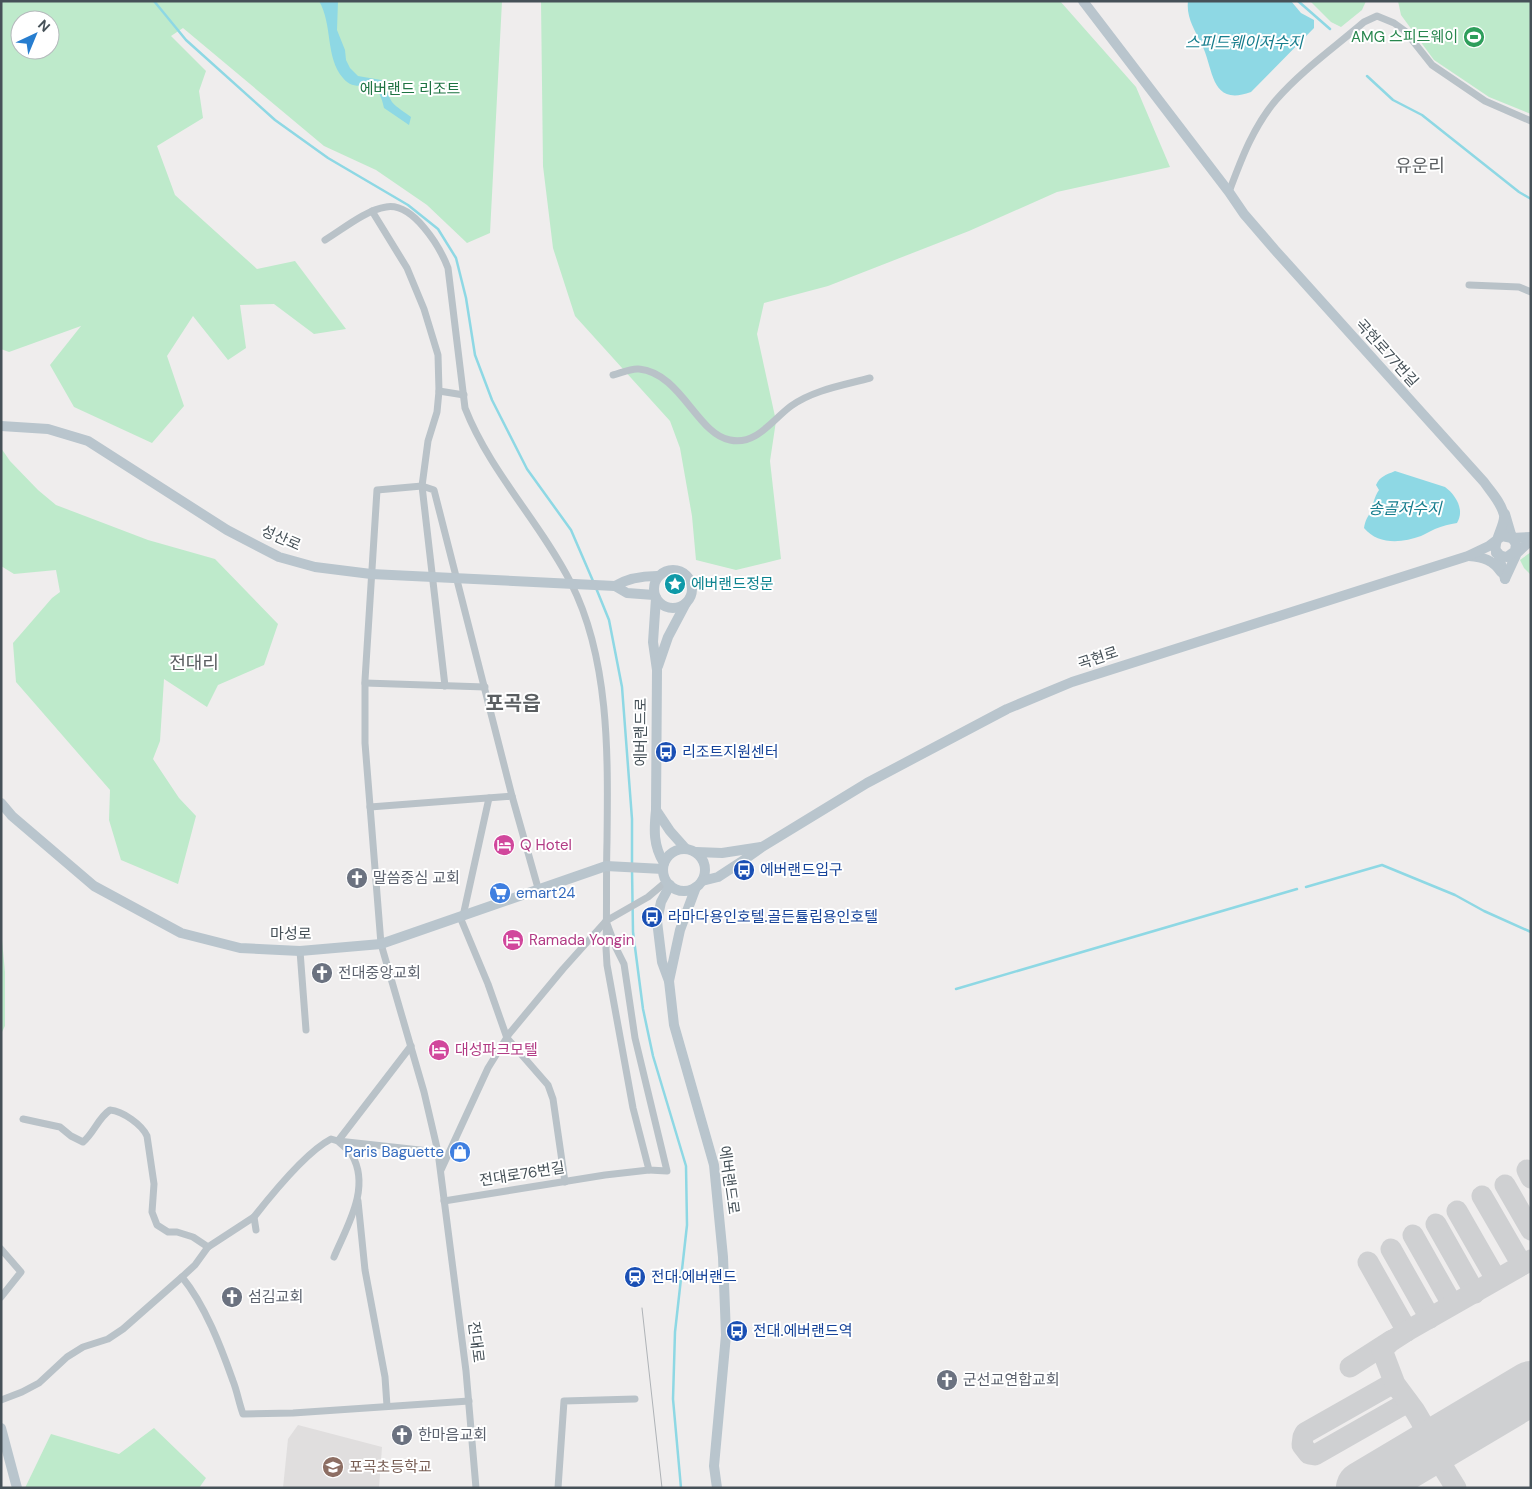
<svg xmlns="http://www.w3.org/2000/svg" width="1532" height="1489" font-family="'DM Sans','Noto Sans KR',sans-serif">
	<rect width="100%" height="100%" fill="#efeded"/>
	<polygon fill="#e0dede" points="298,1425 382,1447 379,1488 283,1488 288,1439"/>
	<g fill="#beeacb" fill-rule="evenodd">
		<path d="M1,1H502L490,233L467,243L427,205L376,170L324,146L183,28L171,36L206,71L199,91L203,118L157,146L175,195L257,269L295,261L346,329L314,334L274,304L240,305L246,348L228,360L193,316L167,356L184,406L152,443L74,407L50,365L81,326L9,352L1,349ZM20,20H50V50H20Z"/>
		<polygon points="541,1 1060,1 1136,87 1170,167 1057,192 969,231 828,286 764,303 757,334 776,421 770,461 781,559 736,570 696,560 692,516 680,448 670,421 575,316 553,248 543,166"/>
		<polygon points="1310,1 1366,1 1362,10 1341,27 1331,22"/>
		<polygon points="1398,1 1531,1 1531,114 1489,97 1434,60 1401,15"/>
		<polygon points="1,448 10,461 38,490 56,505 148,540 215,559 278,624 264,665 218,685 207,707 164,679 160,741 153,759 179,798 196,816 178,884 121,860 109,820 110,790 16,682 13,643 52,598 60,592 56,570 14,574 1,566"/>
		<polygon points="1531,552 1531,575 1524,568 1520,560"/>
		<polygon points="1,930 5,972 5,1026 1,1034"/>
		<polygon points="154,1428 206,1478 199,1488 25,1488 51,1434 119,1454"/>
	</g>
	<g fill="#8ed8e4">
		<path d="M319,1H338L337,30L345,50L346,60L350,68L358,76L381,80C386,87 388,96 392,102C397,108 405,112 411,117L409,125L384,108C376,70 358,97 343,78C325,57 333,25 319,1Z"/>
		<path d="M1188,1H1291L1301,13L1314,20V28L1251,92C1210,107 1214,69 1202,45C1195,30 1186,18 1188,1Z"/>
		<path d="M1395,471L1445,487C1456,495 1465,510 1457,523C1450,524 1442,526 1435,529C1430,531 1426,534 1421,536C1402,543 1378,545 1364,528C1365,521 1367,518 1370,513C1374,504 1373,499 1379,490L1376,485C1380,476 1386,475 1395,471Z"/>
	</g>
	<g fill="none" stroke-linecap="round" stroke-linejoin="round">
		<g stroke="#8ed8e4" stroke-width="2.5">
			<polyline points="154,1 186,40 275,120 328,158 408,205 438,229 456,258 466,298 475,355 492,400 527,469 571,530 593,581"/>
			<polyline points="1298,1 1330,29"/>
			<polyline points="1367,76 1393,100 1422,115 1519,192 1531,199"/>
			<polyline points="596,588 609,620 622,687 632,819 632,864"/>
			<polyline points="632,869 633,932 643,1009 653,1056 686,1166 687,1225 675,1332 673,1399 681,1488"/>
			<polyline points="1306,887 1382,865 1455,895 1484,911 1531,932"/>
			<polyline points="956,989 1297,889"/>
		</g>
		<g stroke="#cfd0d2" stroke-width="21">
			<polyline points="1527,1170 1531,1178"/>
			<polyline points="1505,1185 1531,1230"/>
			<polyline points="1482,1196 1522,1265"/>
			<polyline points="1457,1211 1496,1279"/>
			<polyline points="1436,1224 1475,1293"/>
			<polyline points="1413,1235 1452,1304"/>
			<polyline points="1391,1249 1430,1318"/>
			<polyline points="1368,1262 1407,1331"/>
			<polyline points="1350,1367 1392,1340"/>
			<polyline points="1395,1386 1388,1386 1305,1433 1303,1437 1302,1445 1309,1454 1315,1455 1408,1402"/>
			<polyline points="1435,1445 1415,1411 1395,1384 1382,1350 1390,1342 1407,1331 1531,1260"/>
			<polyline points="1438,1459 1456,1488"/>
		</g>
		<polyline stroke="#cfd0d2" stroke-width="54" points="1363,1488 1531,1388"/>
		<g stroke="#b9c2c8" stroke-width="7">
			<path d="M1229,192C1241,160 1253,127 1276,100C1301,71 1335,47 1364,22L1377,16L1394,23L1405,31L1432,65L1485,101L1531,121"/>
			<polyline points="372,211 407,268 424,309 438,355 439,391 437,412 428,441 422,486 445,686"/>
			<path d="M325,240C343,229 366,210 386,207C413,202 440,247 448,268L465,408C490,472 540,522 571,583C610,660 608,757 607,842C606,877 607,913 606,948L607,965L633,1108L649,1170L667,1171L635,1038L624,964L616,948L606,921"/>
			<polyline points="1469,285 1519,287 1531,292"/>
			<path d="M613,375C621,373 631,368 639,369C681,373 697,434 730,440C756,446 772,420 791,406C813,390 844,385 870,378"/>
			<polyline points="439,391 464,395"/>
			<polyline points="365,683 485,687"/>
			<polyline points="370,807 512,796 538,888"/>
			<polyline points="463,916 489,798"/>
			<polyline points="460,917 488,984 507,1038 548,1085 553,1099 565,1182"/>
			<polyline points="300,951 306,1030"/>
			<path d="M23,1119L60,1127L71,1136L83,1142C94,1133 98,1118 110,1110C123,1111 142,1125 147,1136L154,1184L152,1212L157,1225L168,1232H177L193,1237L208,1247L254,1217"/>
			<polyline points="441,1170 488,1068 509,1034 563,969 606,921 648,897 667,881"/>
			<polyline points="358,1201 365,1270 385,1377 387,1406"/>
			<polyline points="444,1201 605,1175 649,1170"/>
			<path d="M256,1230L254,1217C272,1194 306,1152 331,1139L338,1141L438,1152"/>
			<path d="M208,1247L195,1265L182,1277C205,1305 221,1347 233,1381C237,1391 239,1403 243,1414L293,1413L469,1401"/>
			<polyline points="1,1249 21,1272 1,1297"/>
			<path d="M334,1257C347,1226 371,1188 352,1155C349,1150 342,1145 338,1141L411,1046"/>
			<polyline points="1,1400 22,1392 39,1383 67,1357 83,1347 108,1339 123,1329 182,1277"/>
			<polyline points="476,1488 466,1371 438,1152 424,1092 381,944 365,743 365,680 377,490 422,486 434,490 512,796"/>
			<polyline points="558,1488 564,1401 635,1399"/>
		</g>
		<g stroke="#b9c5cd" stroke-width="10">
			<polyline points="1,426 48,429 88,441 227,530 279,557 315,567 371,574 615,586 627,593 654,595"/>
			<polyline points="1505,514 1512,538 1531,537"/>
			<polyline points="1496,553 1498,553 1505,579"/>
			<path d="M1469,556C1483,557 1493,560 1501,572"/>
			<circle cx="673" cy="589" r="19"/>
			<polyline points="1505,579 1517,553 1531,540"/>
			<path d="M615,586C628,578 642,576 657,576"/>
			<path d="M656,598L653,642L657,670L656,810C654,829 653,846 664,863"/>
			<polyline points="658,666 668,637 686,603"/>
			<polyline points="1,803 12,816 94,886 181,933 240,948 300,951 381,944 606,866 663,869"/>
			<polyline points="656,810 670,831 686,849"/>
			<circle cx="684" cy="870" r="21"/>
			<polyline points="696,852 722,853 761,847"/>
			<path d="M702,881L718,877L741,862L762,847L867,783L1007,709L1072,682L1468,556L1489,546L1502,536L1512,538L1516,544L1515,551L1507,557C1482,555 1506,528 1504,515C1501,502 1491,492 1484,482L1275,250L1244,214L1229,192L1083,1"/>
			<polyline points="670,885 661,902 657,921 662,962 669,981 674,1025 714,1165 723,1257 726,1335 714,1466 717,1488"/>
			<polyline points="669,981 680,930 696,887"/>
			<polyline points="1,1428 17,1488"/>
		</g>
		<polyline stroke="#afb3b7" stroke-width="1" points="642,1308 662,1488"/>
	</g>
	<defs>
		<g id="stadium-disc" transform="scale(1.125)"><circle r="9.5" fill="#2e9e5b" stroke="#fff"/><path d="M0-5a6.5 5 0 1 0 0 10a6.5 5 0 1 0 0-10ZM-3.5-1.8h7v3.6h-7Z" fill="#fff"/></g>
		<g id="sight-disc" transform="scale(1.125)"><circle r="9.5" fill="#0f9aa8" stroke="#fff"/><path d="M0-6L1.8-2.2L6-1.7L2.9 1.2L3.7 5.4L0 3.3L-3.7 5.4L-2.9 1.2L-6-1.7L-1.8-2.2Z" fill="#fff"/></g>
		<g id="bus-disc" transform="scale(1.125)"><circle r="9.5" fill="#1a4fb4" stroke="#fff"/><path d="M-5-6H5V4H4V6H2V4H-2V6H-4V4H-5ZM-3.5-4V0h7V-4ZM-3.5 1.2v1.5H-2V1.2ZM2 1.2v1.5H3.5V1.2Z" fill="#fff"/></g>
		<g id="hotel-disc" transform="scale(1.125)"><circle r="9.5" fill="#d1479c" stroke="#fff"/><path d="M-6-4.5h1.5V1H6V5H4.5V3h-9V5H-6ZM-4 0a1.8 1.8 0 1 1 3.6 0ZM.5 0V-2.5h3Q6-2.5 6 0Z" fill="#fff"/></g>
		<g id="church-disc" transform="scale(1.125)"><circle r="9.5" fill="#6b7280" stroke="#fff"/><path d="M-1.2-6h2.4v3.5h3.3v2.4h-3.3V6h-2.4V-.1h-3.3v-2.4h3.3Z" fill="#fff"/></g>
		<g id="supermarket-disc" transform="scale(1.125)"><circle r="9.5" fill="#3f7fe0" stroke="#fff"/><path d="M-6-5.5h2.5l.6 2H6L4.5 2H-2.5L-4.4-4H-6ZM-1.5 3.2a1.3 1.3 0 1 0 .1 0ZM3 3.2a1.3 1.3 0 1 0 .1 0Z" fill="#fff"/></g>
		<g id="shop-disc" transform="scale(1.125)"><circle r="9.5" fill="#3f7fe0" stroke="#fff"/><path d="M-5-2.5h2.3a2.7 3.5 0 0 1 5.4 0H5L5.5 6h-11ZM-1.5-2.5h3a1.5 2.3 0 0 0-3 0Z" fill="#fff"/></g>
		<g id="station-disc" transform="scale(1.125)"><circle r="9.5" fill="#1a4fb4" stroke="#fff"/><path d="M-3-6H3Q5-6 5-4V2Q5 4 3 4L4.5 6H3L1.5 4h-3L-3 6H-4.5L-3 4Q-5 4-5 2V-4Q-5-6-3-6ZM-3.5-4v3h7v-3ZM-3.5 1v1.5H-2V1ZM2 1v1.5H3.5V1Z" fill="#fff"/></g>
		<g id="school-disc" transform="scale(1.125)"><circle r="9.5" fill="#8d6e63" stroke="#fff"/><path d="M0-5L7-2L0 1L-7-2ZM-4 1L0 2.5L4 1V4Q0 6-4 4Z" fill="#fff"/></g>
	</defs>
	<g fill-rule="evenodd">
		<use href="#stadium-disc" x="1474" y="37"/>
		<use href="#sight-disc" x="675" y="584"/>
		<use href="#bus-disc" x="666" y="752"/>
		<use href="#hotel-disc" x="504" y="845"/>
		<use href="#bus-disc" x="744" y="870"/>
		<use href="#church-disc" x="357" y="878"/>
		<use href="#supermarket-disc" x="500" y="893"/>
		<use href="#bus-disc" x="652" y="917"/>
		<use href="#hotel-disc" x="513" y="940"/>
		<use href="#church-disc" x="322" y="973"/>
		<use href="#hotel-disc" x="439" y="1050"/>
		<use href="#shop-disc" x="460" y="1152"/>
		<use href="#station-disc" x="635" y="1277"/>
		<use href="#church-disc" x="232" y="1297"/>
		<use href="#bus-disc" x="737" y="1331"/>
		<use href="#church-disc" x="947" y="1380"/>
		<use href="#church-disc" x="402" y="1435"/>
		<use href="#school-disc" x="333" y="1467"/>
	</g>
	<g text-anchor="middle" stroke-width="4" stroke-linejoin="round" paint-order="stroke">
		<g font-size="15" fill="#27864d" stroke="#fff" text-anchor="end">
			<text x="1458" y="42">AMG 스피드웨이</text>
		</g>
		<g font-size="15" fill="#1e7342" stroke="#fff">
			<text x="410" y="94">에버랜드 리조트</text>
		</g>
		<g font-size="15" fill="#465158" stroke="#fff">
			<text transform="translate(1387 353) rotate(48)" y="5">곡현로77번길</text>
			<text transform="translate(281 538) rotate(23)" y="5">성산로</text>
			<text transform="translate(1098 658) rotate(-18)" y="5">곡현로</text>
			<text transform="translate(641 732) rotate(-90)" y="5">에버랜드로</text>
			<text x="291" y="939">마성로</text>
			<text transform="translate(522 1174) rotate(-9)" y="5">전대로76번길</text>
			<text transform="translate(729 1180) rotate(82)" y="5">에버랜드로</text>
			<text transform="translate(476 1342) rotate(83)" y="5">전대로</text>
		</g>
		<g font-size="15" fill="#0d838f" stroke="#fff" text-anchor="start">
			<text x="691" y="589">에버랜드정문</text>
		</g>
		<g font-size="15" fill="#164399" stroke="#fff" text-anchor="start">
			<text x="682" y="757">리조트지원센터</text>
			<text x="760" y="875">에버랜드입구</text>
			<text x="668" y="922">라마다용인호텔.골든튤립용인호텔</text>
			<text x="651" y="1282">전대·에버랜드</text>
			<text x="753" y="1336">전대.에버랜드역</text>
		</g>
		<g font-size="15" fill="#b23c85" stroke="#fff" text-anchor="start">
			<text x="520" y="850">Q Hotel</text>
			<text x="529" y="945">Ramada Yongin</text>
			<text x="455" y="1055">대성파크모텔</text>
		</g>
		<g font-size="15" fill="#5b616d" stroke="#fff" text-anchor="start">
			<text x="373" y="883">말씀중심 교회</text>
			<text x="338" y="978">전대중앙교회</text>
			<text x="248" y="1302">섬김교회</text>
			<text x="963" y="1385">군선교연합교회</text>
			<text x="418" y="1440">한마음교회</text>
		</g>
		<g font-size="15" fill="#366cbe" stroke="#fff" text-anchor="start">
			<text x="516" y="898">emart24</text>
			<text x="444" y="1157" text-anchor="end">Paris Baguette</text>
		</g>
		<g font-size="15" fill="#785e54" stroke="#fff" text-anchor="start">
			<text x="349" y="1472">포곡초등학교</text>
		</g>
		<g font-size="16" font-style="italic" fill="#167d8d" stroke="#fff">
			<text x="1244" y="48">스피드웨이저수지</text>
			<text x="1405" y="514">송골저수지</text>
		</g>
		<g font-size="18" fill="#5a5e61" stroke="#fff">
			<text x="1420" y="172">유운리</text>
			<text x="194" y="669">전대리</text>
		</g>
		<g font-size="20" font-weight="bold" fill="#5a5e61" stroke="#fff">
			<text x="513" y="710">포곡읍</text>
		</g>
	</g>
	<rect width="1532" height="1489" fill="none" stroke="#465158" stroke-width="5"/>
	<g transform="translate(35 35) rotate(44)"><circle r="24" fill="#ffffff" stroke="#b5b9bc"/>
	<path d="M0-4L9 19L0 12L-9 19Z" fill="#277dcf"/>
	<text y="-8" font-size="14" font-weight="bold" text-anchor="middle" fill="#465158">N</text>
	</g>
</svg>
